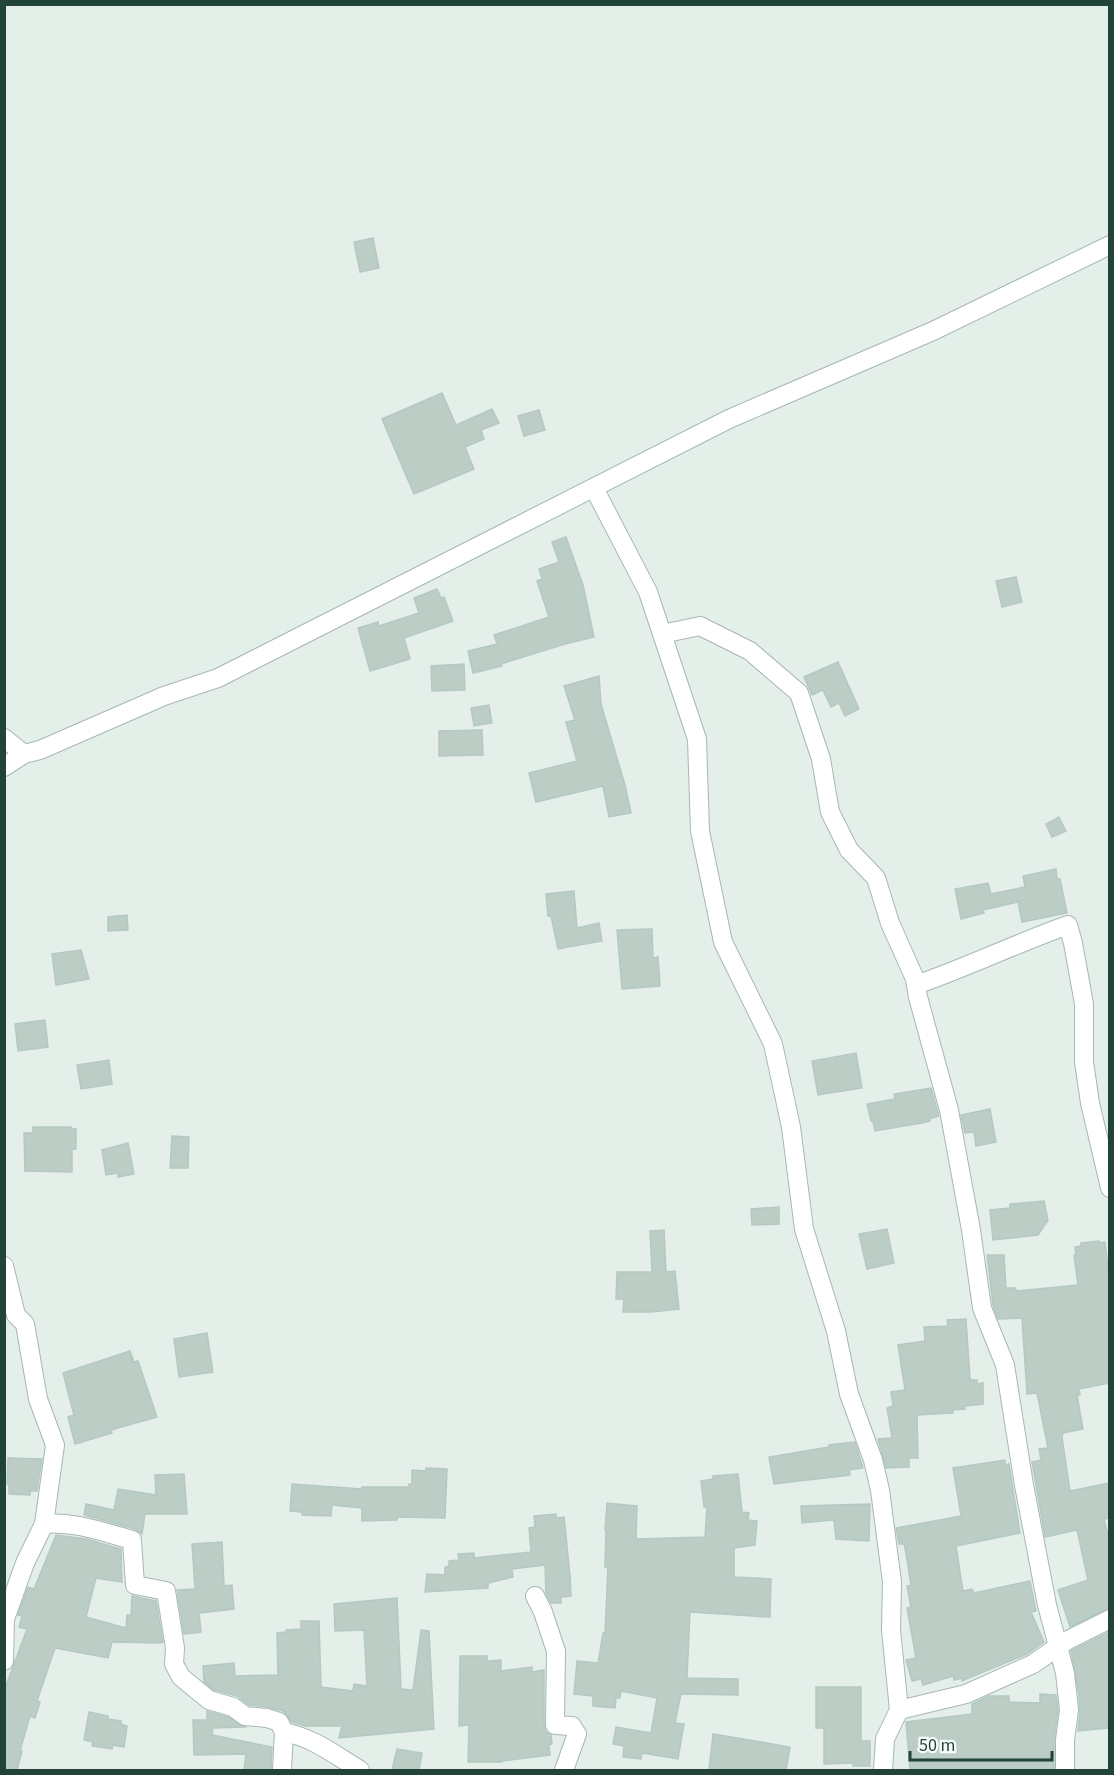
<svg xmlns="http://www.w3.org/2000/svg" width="1114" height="1775" font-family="'Source Sans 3',sans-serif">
	<rect width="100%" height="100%" fill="#e4efea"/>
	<g fill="#bbcdc5" stroke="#b5c9c1" stroke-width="1.5">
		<polygon points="373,238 379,268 360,272 354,242"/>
		<polygon points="442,393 456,425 492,409 499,423 481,430 484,439 465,447 474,469 414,494 382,419"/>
		<polygon points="539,410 545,430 524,436 518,416"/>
		<polygon points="566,537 583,585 594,637 565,644 501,664 502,666 473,673 468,651 497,644 494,635 549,617 537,581 542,579 539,569 559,562 552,542"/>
		<polygon points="1016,577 1022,602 1002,607 996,581"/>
		<polygon points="437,589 441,598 444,597 453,621 404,638 410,659 370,671 358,628 378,622 379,626 419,613 414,598"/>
		<polygon points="838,662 859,709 845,716 839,703 831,707 823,690 812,695 804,677"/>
		<polygon points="464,664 465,690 432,691 431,666"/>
		<polygon points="599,676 601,704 625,785 631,813 609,817 603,786 536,802 529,773 577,761 566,722 575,720 564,686"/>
		<polygon points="489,705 492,723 474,726 471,708"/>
		<polygon points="482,730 483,755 439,756 439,731"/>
		<polygon points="1059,817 1066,831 1052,837 1046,824"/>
		<polygon points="1056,869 1057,879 1060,879 1067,913 1022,922 1018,902 983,910 984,913 961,919 955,889 988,883 991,894 1025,887 1023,876"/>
		<polygon points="574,891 577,928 599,923 602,941 558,949 551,916 548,916 546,894"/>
		<polygon points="127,915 128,930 108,931 108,917"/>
		<polygon points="652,929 653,958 658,957 660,986 622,989 617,930"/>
		<polygon points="81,950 89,979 56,985 52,954"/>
		<polygon points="45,1020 48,1047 18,1051 15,1024"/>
		<polygon points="856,1053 862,1088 818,1095 812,1061"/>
		<polygon points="109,1060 112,1084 81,1089 77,1065"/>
		<polygon points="931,1088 939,1116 929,1119 930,1121 922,1123 875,1131 873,1121 871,1121 867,1104 895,1099 894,1094"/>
		<polygon points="990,1109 996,1142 976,1146 974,1132 965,1133 961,1115"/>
		<polygon points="33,1127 71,1127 71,1129 76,1129 76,1149 72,1149 72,1172 25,1171 24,1133 33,1133"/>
		<polygon points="172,1136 189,1137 188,1168 170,1168"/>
		<polygon points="128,1143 134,1174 118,1177 118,1173 106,1175 102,1150"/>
		<polygon points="1044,1201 1048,1220 1038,1235 993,1240 990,1210 1010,1208 1010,1204"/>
		<polygon points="779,1207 779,1224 752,1225 751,1209"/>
		<polygon points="887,1229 894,1263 867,1269 859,1234"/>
		<polygon points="664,1230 666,1272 675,1271 679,1309 651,1312 623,1312 624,1299 616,1299 617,1272 652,1272 650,1231"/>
		<polygon points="1099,1241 1099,1243 1105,1242 1110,1285 1110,1383 1079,1389 1080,1395 1077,1395 1083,1429 1063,1433 1062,1437 1070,1491 1110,1483 1110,1518 1104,1519 1110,1543 1110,1608 1070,1627 1058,1590 1088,1580 1077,1530 1045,1537 1032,1462 1041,1460 1039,1449 1048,1448 1037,1393 1027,1394 1022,1318 998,1319 993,1305 987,1255 1004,1255 1006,1288 1015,1288 1017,1291 1078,1285 1074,1255 1076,1255 1075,1247 1081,1246 1081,1243"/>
		<polygon points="966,1319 970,1380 977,1380 977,1384 983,1383 983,1404 965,1406 965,1409 953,1410 953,1413 917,1415 918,1458 909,1458 909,1467 886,1468 878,1439 892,1438 887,1408 893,1406 891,1392 905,1390 898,1345 925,1341 924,1327 948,1326 947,1320"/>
		<polygon points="207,1333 213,1372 179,1377 174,1339"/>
		<polygon points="130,1351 134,1362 138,1361 157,1417 111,1430 112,1433 75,1444 68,1417 74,1415 63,1373"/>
		<polygon points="855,1442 863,1468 849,1470 850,1475 774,1484 769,1457 829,1447 829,1445"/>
		<polygon points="8,1458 42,1459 37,1491 30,1491 30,1495 9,1494 9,1484 7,1484"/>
		<polygon points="1005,1460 1005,1465 1009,1464 1020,1533 956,1546 963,1591 972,1589 974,1593 1030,1581 1036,1611 1031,1612 1044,1642 1027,1654 962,1681 962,1678 954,1680 953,1676 923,1685 921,1679 912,1681 906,1660 916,1658 907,1608 911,1607 907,1586 911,1585 906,1553 904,1544 899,1544 896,1528 961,1516 953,1468"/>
		<polygon points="426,1468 447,1469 445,1518 397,1517 397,1520 362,1521 362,1508 332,1505 331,1516 302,1515 302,1512 290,1511 292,1484 362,1489 362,1487 409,1487 409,1484 412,1484 412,1470 426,1471"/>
		<polygon points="184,1474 187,1514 145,1514 142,1534 135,1529 84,1515 86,1504 114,1510 118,1489 156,1495 155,1475"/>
		<polygon points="738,1474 742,1512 749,1513 748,1520 757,1521 755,1545 734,1548 734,1577 771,1579 770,1617 690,1612 687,1678 738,1679 738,1695 681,1694 675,1723 684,1724 678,1759 642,1753 641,1759 623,1757 624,1746 613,1744 616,1727 651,1733 657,1698 621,1691 620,1698 616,1698 615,1708 593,1706 593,1696 574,1694 577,1661 598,1663 603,1633 605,1633 608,1567 605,1567 606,1531 605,1530 607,1503 637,1506 636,1539 705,1537 707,1507 704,1507 701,1481 713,1479 713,1476"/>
		<polygon points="870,1504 869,1541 836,1539 834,1520 802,1523 801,1506"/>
		<polygon points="556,1514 556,1518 564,1517 570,1575 571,1596 561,1597 561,1603 551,1603 546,1593 545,1565 512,1569 513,1577 488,1583 488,1588 425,1592 427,1574 445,1575 445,1567 449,1566 449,1561 459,1560 458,1554 474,1553 474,1558 531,1552 529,1528 535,1527 534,1516"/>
		<polygon points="56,1535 86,1539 121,1549 122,1582 96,1578 86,1617 126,1628 127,1615 131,1615 132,1596 156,1601 163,1642 160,1643 112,1642 108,1658 55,1648 37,1701 40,1702 35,1718 30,1716 20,1751 22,1751 17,1770 4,1770 4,1691 27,1629 19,1627 22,1616 18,1615 28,1587 34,1589"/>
		<polygon points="222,1542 224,1586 232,1585 234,1609 199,1613 201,1632 184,1634 177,1590 195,1589 192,1544"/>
		<polygon points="397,1598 401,1689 413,1690 421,1630 429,1631 434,1729 339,1738 342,1726 305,1726 292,1722 283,1711 268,1707 249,1705 237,1696 214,1690 204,1682 203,1666 234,1663 235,1676 278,1675 277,1633 286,1632 286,1630 301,1629 301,1621 319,1621 321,1687 353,1691 354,1684 367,1686 364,1630 335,1631 334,1604"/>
		<polygon points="1107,1633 1110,1646 1108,1728 1078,1731 1080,1711 1079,1695 1071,1651"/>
		<polygon points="460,1656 487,1656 487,1661 501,1660 501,1671 532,1667 532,1672 544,1670 544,1725 545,1731 551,1735 552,1744 549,1745 550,1755 502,1761 502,1762 468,1762 469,1725 459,1726"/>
		<polygon points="816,1687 861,1687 861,1741 870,1741 870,1766 853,1766 853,1763 824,1764 824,1728 816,1728"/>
		<polygon points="1040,1694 1056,1695 1058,1710 1054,1740 1054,1770 910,1770 906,1722 972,1714 972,1704 989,1696 1009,1696 1009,1702 1040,1703"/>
		<polygon points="207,1711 228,1717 245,1727 213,1728 212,1735 272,1747 271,1770 244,1770 246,1754 194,1755 193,1720 207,1720"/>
		<polygon points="89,1712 108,1716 108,1719 121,1721 121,1724 127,1726 124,1747 113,1745 112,1749 92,1746 93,1742 84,1740"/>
		<polygon points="713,1734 790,1747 786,1770 709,1770"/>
		<polygon points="397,1749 422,1753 419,1770 392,1770"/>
	</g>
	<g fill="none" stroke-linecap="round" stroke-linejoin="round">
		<g stroke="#a6b8b1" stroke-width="20">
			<g id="minor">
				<polyline points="594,488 648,592 697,739 700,831 723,942 773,1044 791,1127 804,1229 836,1331 849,1394 873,1460 880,1490 892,1582 891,1630 899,1710 885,1739 883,1770"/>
				<polyline points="662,634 700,626 750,651 799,693 821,759 830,812 849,850 876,878 890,923 915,979 918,997 949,1110 971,1230 982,1308 1005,1365 1024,1485 1047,1605 1065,1673 1069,1710 1065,1740 1065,1770"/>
				<polyline points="4,738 24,754"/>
				<polyline points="4,767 24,754 40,750 164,696 218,678 729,419 933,331 1110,245"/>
				<path d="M916,985C968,967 1017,943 1068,925L1073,943L1084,1004V1062L1090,1103L1110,1188"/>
				<polyline points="4,1266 16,1315 25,1324 38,1399 55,1445 44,1524 25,1563 5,1619 4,1661"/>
				<path d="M44,1524C74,1521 103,1532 132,1540L135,1585L166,1591L175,1648L174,1664L181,1677L209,1700L233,1707L245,1716L267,1718L279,1722L284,1732C314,1738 335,1755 360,1770"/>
				<polyline points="535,1596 543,1612 556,1651 555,1725 572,1726 577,1734 564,1770"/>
				<polyline points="899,1710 966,1694 1033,1664 1066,1641 1110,1619"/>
				<polyline points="282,1770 284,1732"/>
			</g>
		</g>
		<use href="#minor" stroke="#fff" stroke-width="18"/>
	</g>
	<rect width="1114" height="1775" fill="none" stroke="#214339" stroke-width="12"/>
	<path d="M910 1751v9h142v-9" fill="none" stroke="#214339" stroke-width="3"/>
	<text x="919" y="1751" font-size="18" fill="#214339" stroke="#f5fbf8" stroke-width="4.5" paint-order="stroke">50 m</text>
</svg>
